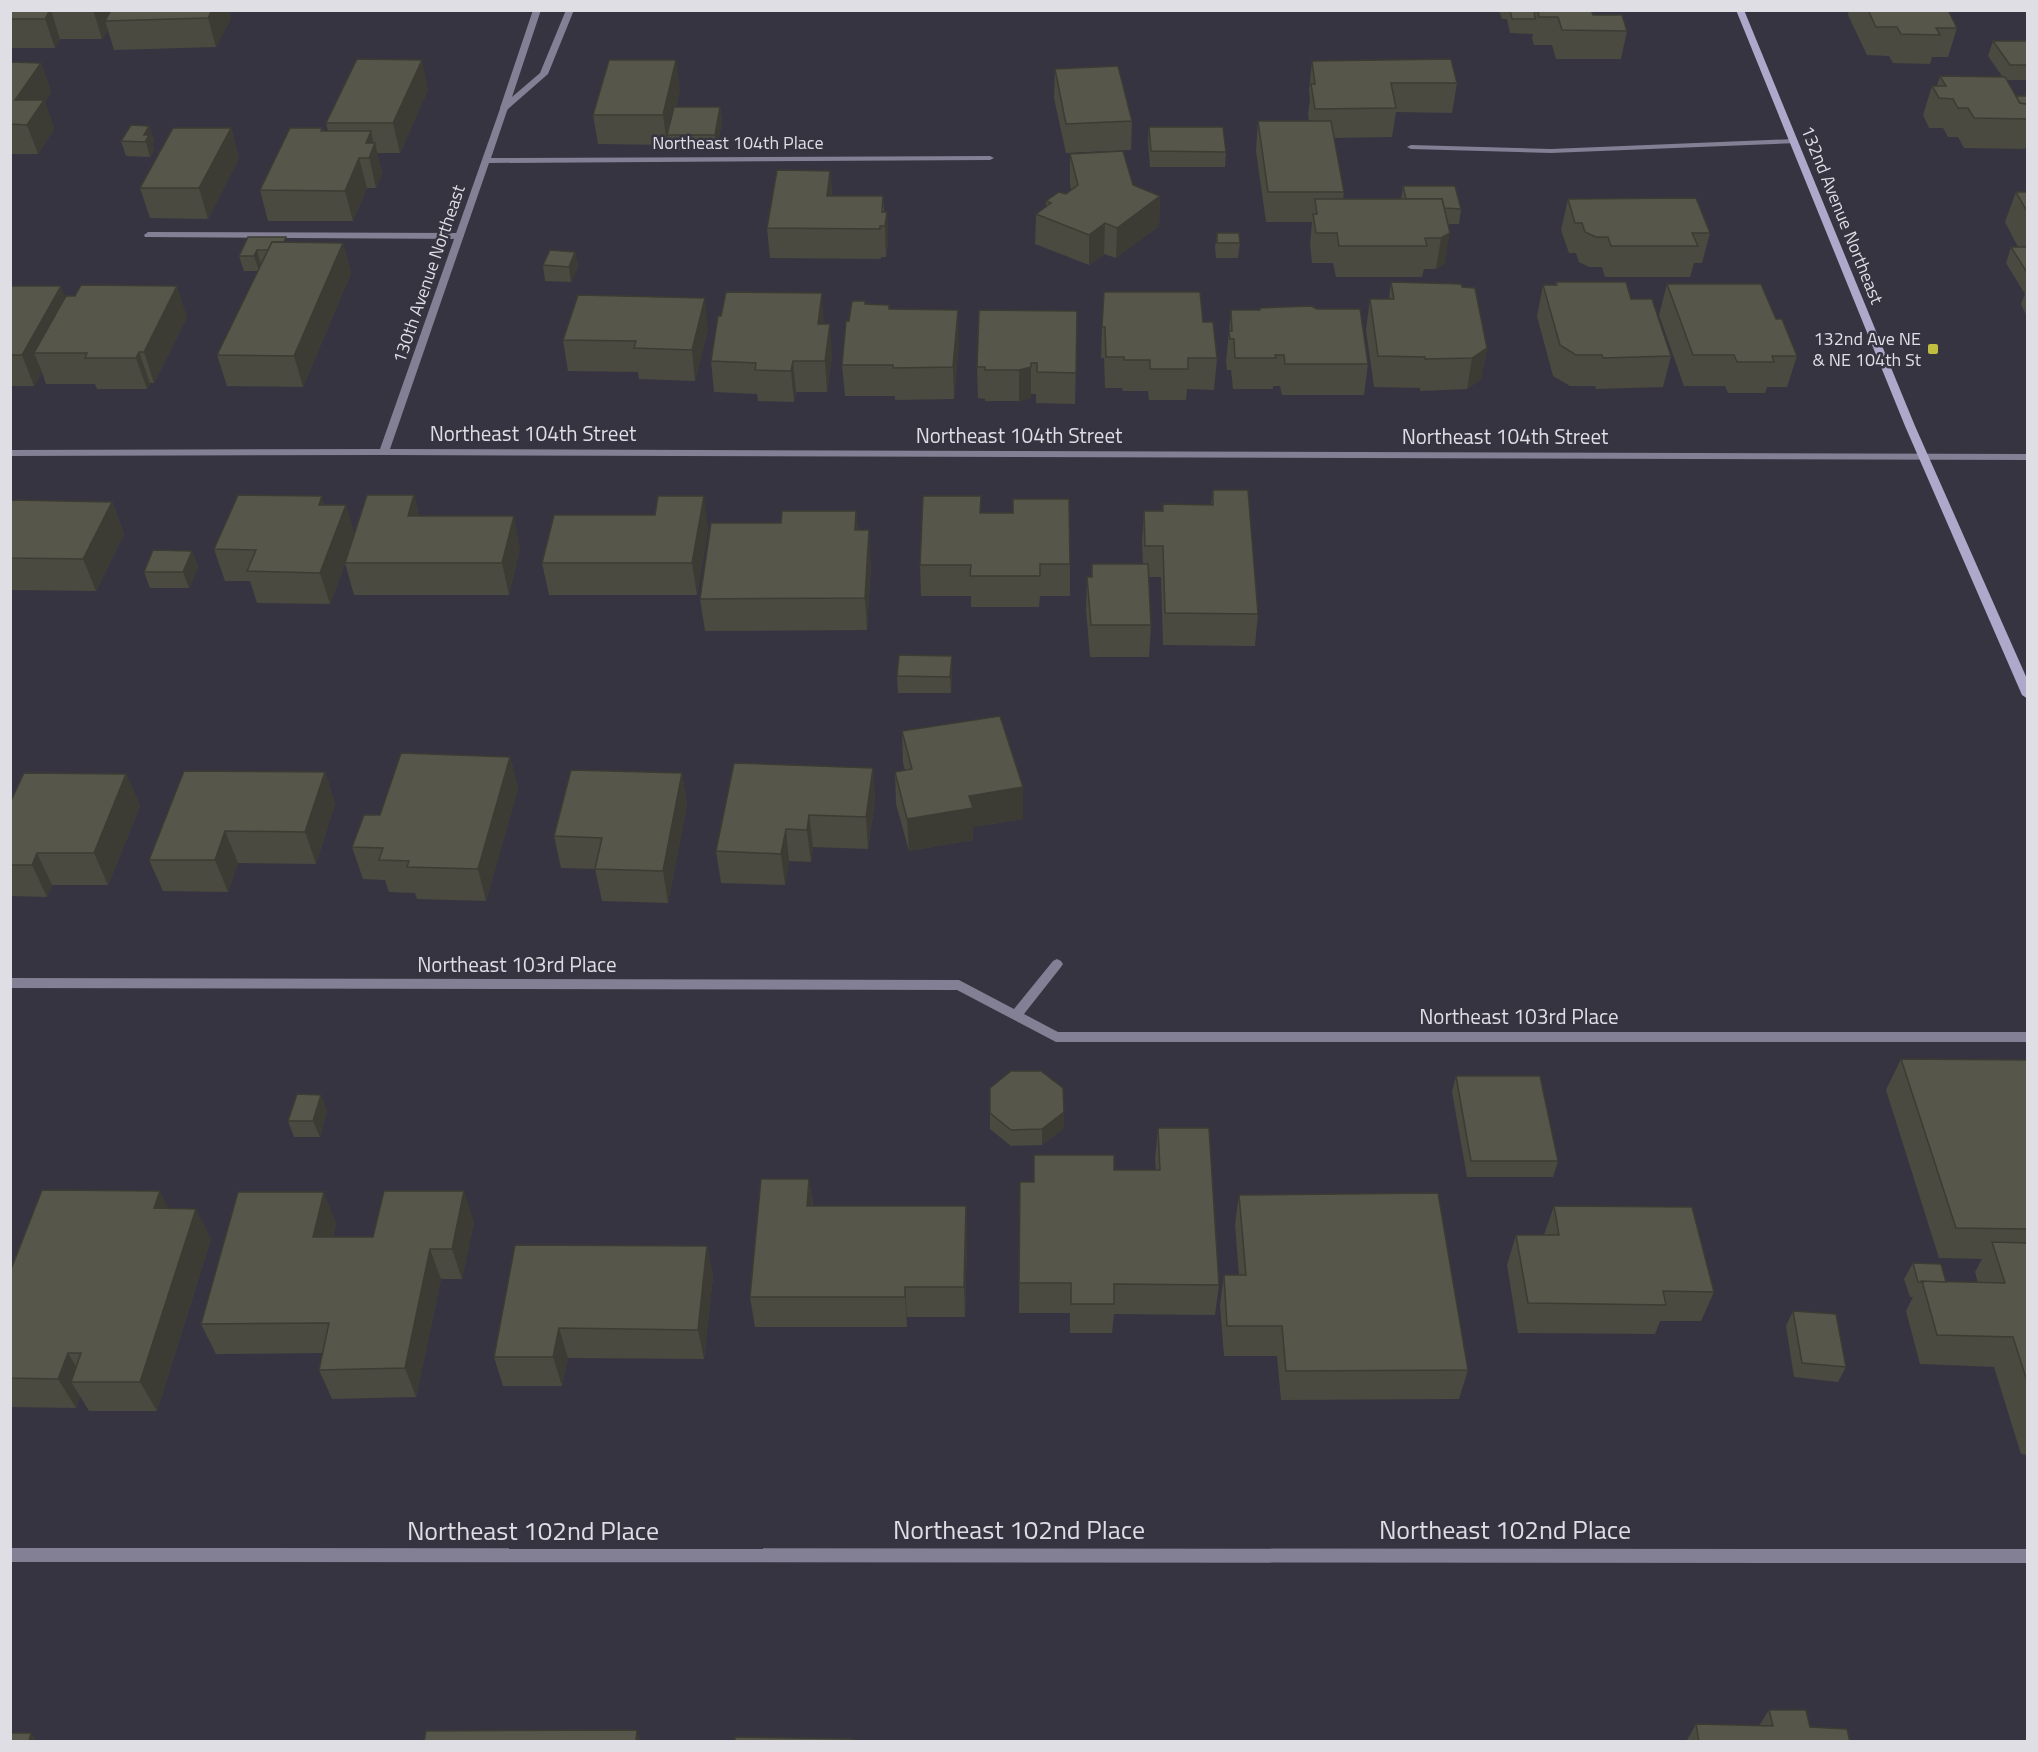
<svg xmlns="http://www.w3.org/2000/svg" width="2038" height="1752" font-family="'Titillium Web',sans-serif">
	<rect width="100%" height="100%" fill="#363440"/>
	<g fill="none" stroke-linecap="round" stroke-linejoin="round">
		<g fill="#837f94" fill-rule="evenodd">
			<polygon points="533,10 541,10 512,97 540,73 566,10 574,10 548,74 507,110 501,110 500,108"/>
			<polygon points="1794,139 1798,141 1797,143 1551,153 1411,149 1407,147 1411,145 1551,149"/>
			<polygon points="148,232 460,233 464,236 460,239 145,237 144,235"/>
		</g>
		<g fill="#837f94" fill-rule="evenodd">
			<polygon points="501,106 508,108 491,158 990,156 994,158 990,160 489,163 390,449 2028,454 2028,460 384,455 10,456 10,450 380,449"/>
			<polygon points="1057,959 1061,961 1063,964 1061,967 1024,1014 1058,1032 2028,1032 2028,1042 1056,1042 957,990 10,988 10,978 959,980 1014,1009 1053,961"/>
			<polygon points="10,1548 2028,1549 2028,1563 10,1562"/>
		</g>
		<polygon fill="#aea8ca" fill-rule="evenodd" points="1736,10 1744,10 1915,426 2028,681 2028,699 2022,695 1905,426"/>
	</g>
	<g fill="#4a4a40">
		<polygon points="10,10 229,10 231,18 216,47 114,50 108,30 102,39 60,39 55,48 10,48"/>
		<polygon points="1499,10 1591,10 1593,15 1627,31 1621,59 1556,59 1552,45 1534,45 1532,38 1533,34 1510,33 1507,19 1502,19"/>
		<polygon points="1849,10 1948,10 1957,28 1948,57 1932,57 1930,64 1893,63 1889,56 1867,55 1848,15"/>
		<polygon points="1993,41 2028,41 2028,80 2007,80 2016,96 2024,96 2025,93 2028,93 2028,141 2025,149 1964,148 1958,137 1948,137 1943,128 1929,128 1923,115 1932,86 1937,86 1940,76 2002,76 1988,56"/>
		<polygon points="1312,61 1457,83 1452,113 1396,112 1392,137 1334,138 1344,192 1343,199 1401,199 1403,186 1461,209 1459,224 1448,224 1445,263 1436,269 1424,269 1422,277 1336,277 1333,263 1312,263 1310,244 1312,222 1266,222 1256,151 1258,121 1309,121 1308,114 1310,99 1309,90"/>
		<polygon points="10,62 41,63 51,92 45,102 54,129 38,154 10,154"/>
		<polygon points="1055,69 1132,121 1131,150 1066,153 1054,98"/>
		<polygon points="428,89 400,153 377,153 382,173 376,188 367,188 353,221 268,221 260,190 322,128 323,131 328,131 326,123"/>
		<polygon points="680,89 676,107 720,107 722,122 716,150 669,150 668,139 667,145 598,144 593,115"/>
		<polygon points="149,126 154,141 152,144 154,150 150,157 126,156 121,141"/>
		<polygon points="1149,127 1226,152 1225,167 1150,167 1148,142"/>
		<polygon points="231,128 239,158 208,219 150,218 140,188"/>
		<polygon points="1070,154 1133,185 1160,196 1159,226 1116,258 1104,254 1089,265 1035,244 1036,214 1046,207 1046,201 1066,194 1071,190 1070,184"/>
		<polygon points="830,171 832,196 883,196 884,212 887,212 888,243 886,257 881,257 881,259 770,258 767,228"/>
		<polygon points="2028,190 2028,319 2021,304 2025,294 2006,263 2011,247 2018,247 2005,222 2016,192 2027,192"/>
		<polygon points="1568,199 1710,233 1702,263 1694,263 1690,277 1605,277 1602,267 1589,267 1579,262 1576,253 1569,253 1561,230"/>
		<polygon points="1217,233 1240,243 1238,258 1216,258 1215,248"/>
		<polygon points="248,237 288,242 343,243 351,273 303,387 227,386 217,355 258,271 244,271 239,256"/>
		<polygon points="575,252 578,267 571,282 545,281 543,265"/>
		<polygon points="1391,282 1462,287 1487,348 1481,379 1467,389 1420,391 1420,388 1374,387 1366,330 1370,299 1389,299"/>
		<polygon points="1556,282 1631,299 1671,356 1663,387 1596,389 1595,386 1570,386 1553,376 1537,316 1543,285 1555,285"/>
		<polygon points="1667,284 1776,319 1797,356 1787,387 1767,387 1765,393 1728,393 1725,386 1684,386 1659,315"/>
		<polygon points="10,286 66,298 187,317 154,383 150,383 147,389 97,389 95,384 46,384 42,372 34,386 10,386"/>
		<polygon points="865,304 890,309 959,341 954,399 895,400 895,396 845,396 842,365 849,321"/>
		<polygon points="1231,310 1368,364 1364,395 1282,395 1280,386 1273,386 1273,389 1233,389 1231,370 1227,370 1226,362"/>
		<polygon points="1077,311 1075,404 1036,403 1036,394 1031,394 1031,398 1019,401 985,401 985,399 978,398 977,367"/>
		<polygon points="1203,322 1217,358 1214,390 1187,389 1186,400 1149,400 1148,391 1123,391 1122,388 1105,388 1104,358 1101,358 1102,327"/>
		<polygon points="824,324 832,355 827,392 796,392 794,402 758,401 757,394 714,392 711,361"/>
		<polygon points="708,329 695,381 639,379 638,372 568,371 563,340"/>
		<polygon points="1213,490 1258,614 1255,646 1163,645 1161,577 1149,577 1151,625 1149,657 1090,657 1086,609 1087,577 1091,577 1092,564 1143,564 1142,542 1144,511 1162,511 1163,504 1211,505"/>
		<polygon points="414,495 419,516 520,548 509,595 354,595 345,563 346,561 330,604 257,603 250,581 225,581 214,549 324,505 346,505 354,534"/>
		<polygon points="10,502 112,502 124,534 96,591 10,590"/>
		<polygon points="856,511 858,530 871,562 867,630 705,631 700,599 781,523"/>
		<polygon points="708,528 697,595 549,595 542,563"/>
		<polygon points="192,551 198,567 189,588 150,588 144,572"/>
		<polygon points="1070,564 1070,596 1040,596 1039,607 971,607 971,596 921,596 920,565"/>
		<polygon points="952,656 952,672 951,693 898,693 897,676"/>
		<polygon points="902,731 1023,819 973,827 973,840 909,851 896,804 895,772 905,770 903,763"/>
		<polygon points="510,757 518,789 486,901 417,899 415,893 389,892 385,880 363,879 352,847 380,815"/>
		<polygon points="873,768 875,800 868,849 813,847 811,862 789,861 785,885 721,883 716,851"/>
		<polygon points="325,772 335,804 316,864 238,863 228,892 163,891 149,860"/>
		<polygon points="682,773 687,805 668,903 602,901 595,869 561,868 554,836"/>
		<polygon points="126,774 140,806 108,885 52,885 47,897 10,896 10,803"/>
		<polygon points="1901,1059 2028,1060 2028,1455 2021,1454 1994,1367 1920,1364 1906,1311 1913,1297 1910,1297 1904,1279 1913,1263 1946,1282 1978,1283 1975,1272 1982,1259 1939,1258 1886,1090"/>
		<polygon points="1456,1076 1558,1161 1553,1177 1467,1177 1452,1092"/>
		<polygon points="990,1088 1064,1112 1064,1128 1042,1145 1011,1146 990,1129"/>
		<polygon points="327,1110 320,1137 294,1137 288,1121"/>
		<polygon points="1158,1128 1219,1285 1215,1315 1114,1314 1112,1333 1070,1333 1070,1313 1019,1313 1020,1182 1033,1182 1114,1170 1156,1170 1155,1159"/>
		<polygon points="809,1179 813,1206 966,1206 967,1236 965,1317 907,1317 907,1327 755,1327 750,1297"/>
		<polygon points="1239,1195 1468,1370 1459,1399 1281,1400 1277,1356 1224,1356 1220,1305 1224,1275 1239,1275 1235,1225"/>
		<polygon points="1554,1206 1714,1292 1701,1321 1660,1321 1655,1334 1518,1333 1507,1265 1516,1235 1544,1235"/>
		<polygon points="169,1208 211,1239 157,1411 89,1411 80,1396 76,1408 10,1407 10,1272"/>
		<polygon points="474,1222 462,1279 441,1279 416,1397 332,1399 319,1370 323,1353 216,1354 201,1324 336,1223 333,1237 373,1237"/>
		<polygon points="707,1246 713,1276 704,1359 568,1358 562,1386 503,1386 494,1357"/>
		<polygon points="1793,1311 1846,1367 1838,1382 1794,1377 1786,1326"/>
		<polygon points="1769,1710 1810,1727 1850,1742 1686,1742 1696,1724 1759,1726"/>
	</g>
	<g fill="#3c3c34">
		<polygon points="51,10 60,39 55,48 45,19"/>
		<polygon points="93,10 112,10 105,21 108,30 102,39"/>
		<polygon points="212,10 229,10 231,18 216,47 208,18"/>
		<polygon points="422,60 428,89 400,153 393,123"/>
		<polygon points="676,60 680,89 669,135 667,135 668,139 667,145 663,115"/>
		<polygon points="41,63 51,92 45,102 54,129 38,154 27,125 15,100"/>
		<polygon points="720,107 722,122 716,150 715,135"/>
		<polygon points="149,126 154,141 152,144 154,150 150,157 144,135"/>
		<polygon points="231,128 239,158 208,219 199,188"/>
		<polygon points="371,131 374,145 375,143 382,173 376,188 366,143"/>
		<polygon points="359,158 367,188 353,221 345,191"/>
		<polygon points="830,171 832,201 827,196"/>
		<polygon points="1160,196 1159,226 1116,258 1117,228"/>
		<polygon points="887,212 888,243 886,257 885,226"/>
		<polygon points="1105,223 1104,254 1089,265 1089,235"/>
		<polygon points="1450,233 1445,263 1436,269 1441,238"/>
		<polygon points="343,243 351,273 303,387 294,356"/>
		<polygon points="257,250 261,265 259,271 254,256"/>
		<polygon points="575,252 578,267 571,282 569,267"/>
		<polygon points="61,286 73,317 34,353 42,372 34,386 22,355"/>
		<polygon points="177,286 187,317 154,383 144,352"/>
		<polygon points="822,293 824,324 818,324"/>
		<polygon points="705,298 708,329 695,381 692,350"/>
		<polygon points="958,310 959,341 954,399 953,367"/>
		<polygon points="830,324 832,355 827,392 825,361"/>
		<polygon points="1487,348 1481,379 1467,389 1472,358"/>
		<polygon points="139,352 150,383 147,389 136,358"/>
		<polygon points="793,361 796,392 794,402 791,371"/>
		<polygon points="1031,367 1031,398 1019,401 1019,370"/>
		<polygon points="414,495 421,526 408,516"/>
		<polygon points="322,496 331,528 319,505"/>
		<polygon points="704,496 708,528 697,595 692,563"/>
		<polygon points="112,502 124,534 96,591 83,559"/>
		<polygon points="346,505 355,536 330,604 320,573"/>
		<polygon points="856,511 859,542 855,530"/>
		<polygon points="514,516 520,548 509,595 502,563"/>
		<polygon points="869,530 871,562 867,630 865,598"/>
		<polygon points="192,551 198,567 189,588 183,572"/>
		<polygon points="952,656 952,672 951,693 950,677"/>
		<polygon points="510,757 518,789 486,901 478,869"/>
		<polygon points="873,768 875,800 868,849 866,817"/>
		<polygon points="325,772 335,804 316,864 305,832"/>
		<polygon points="682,773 687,805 668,903 663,871"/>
		<polygon points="126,774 140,806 108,885 94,853"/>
		<polygon points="1023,787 1023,819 973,827 973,840 909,851 907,819 969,796"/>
		<polygon points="809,815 813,847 811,862 807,830"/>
		<polygon points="786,829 789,861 785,885 781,854"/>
		<polygon points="225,831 238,863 228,892 215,860"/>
		<polygon points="37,853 52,885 47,897 32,865"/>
		<polygon points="321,1095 327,1110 320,1137 313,1121"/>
		<polygon points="1064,1112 1064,1128 1042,1145 1042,1129"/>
		<polygon points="809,1179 813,1210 807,1206"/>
		<polygon points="160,1191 175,1222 154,1208"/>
		<polygon points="464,1191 474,1222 462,1279 452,1249"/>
		<polygon points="324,1192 336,1223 325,1268 313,1237"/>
		<polygon points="966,1206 967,1236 965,1317 964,1287"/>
		<polygon points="196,1209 211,1239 157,1411 140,1382"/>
		<polygon points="707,1246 713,1276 704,1359 698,1330"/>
		<polygon points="430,1249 441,1279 416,1397 405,1368"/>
		<polygon points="905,1287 907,1317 907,1327 905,1297"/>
		<polygon points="559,1328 568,1358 562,1386 553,1357"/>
		<polygon points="68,1353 85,1382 71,1382 80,1396 76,1408 58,1379"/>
		<polygon points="637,1730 641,1742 636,1742"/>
		<polygon points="31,1733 38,1742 29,1742"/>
	</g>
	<g fill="#56564a" stroke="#3c3c34" stroke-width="1.5">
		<polygon points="10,10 50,10 45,19 10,19"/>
		<polygon points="111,10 212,10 208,18 105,21"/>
		<polygon points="1510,10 1534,10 1535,19 1512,19"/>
		<polygon points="1538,10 1591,10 1593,15 1622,15 1627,31 1562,30 1558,17 1539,17"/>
		<polygon points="1868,10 1948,10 1957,28 1936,28 1940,35 1901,34 1897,27 1876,27"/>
		<polygon points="1993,41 2028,41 2028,65 2010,65"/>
		<polygon points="357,59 422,60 393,123 326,123"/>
		<polygon points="1451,59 1457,83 1391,83 1396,108 1315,109 1311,84 1315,84 1312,61"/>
		<polygon points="609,60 676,60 663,115 593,115"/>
		<polygon points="10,62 41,63 15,100 44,100 27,125 10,124"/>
		<polygon points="1118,66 1132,121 1066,124 1055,69"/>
		<polygon points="1940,76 2005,77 2020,103 2027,104 2028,106 2028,119 1974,118 1968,108 1958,108 1953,99 1939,98 1932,86 1946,86"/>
		<polygon points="2025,93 2028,93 2028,106 2027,104 2020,103 2016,96 2027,96"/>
		<polygon points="674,107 720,107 715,135 667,135"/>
		<polygon points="1258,121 1331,121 1344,192 1268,192"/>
		<polygon points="131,125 149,126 144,135 149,135 145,142 121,141"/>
		<polygon points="1149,127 1223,127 1226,152 1151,151"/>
		<polygon points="173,128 231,128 199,188 140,188"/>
		<polygon points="290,128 322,128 321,131 371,131 366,143 375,143 369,158 359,158 345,191 260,190"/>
		<polygon points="1123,151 1133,185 1160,196 1117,228 1105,223 1089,235 1036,214 1051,203 1046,201 1059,192 1066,194 1078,185 1070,154"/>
		<polygon points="777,170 830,171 827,196 883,196 882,212 887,212 885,226 880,226 880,229 767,228"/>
		<polygon points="1403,186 1455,186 1461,209 1444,208 1442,199 1406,199"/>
		<polygon points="2016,192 2028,192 2028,213"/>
		<polygon points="1696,198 1710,233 1692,233 1698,246 1611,246 1608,237 1596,237 1585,232 1582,223 1575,223 1568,199"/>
		<polygon points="1315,199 1442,199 1450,233 1441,238 1425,238 1427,246 1339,246 1337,233 1316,233 1313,214 1317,214"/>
		<polygon points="1217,233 1239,233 1240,243 1217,243"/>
		<polygon points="248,237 286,237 284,242 272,242 268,250 257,250 254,256 239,256"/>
		<polygon points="272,242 343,243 294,356 217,355"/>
		<polygon points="2011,247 2028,247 2028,274"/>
		<polygon points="550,250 575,252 569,267 543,265"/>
		<polygon points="1391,282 1461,284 1462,287 1475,288 1487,348 1472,358 1425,359 1425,357 1378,356 1370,299 1394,299"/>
		<polygon points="1556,282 1626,282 1631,299 1652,299 1671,356 1603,358 1602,355 1576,355 1560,345 1543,285 1557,285"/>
		<polygon points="1667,284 1761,284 1776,319 1782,319 1797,356 1772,356 1774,362 1737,362 1734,355 1693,355"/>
		<polygon points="81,285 177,286 144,352 139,352 136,358 85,358 87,353 34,353 66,296 75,296"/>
		<polygon points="10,286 61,286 22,355 10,355"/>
		<polygon points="726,292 822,293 818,324 830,324 825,361 793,361 791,371 755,370 756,363 711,361 718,316 721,316"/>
		<polygon points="1104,292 1200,292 1203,322 1213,322 1217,358 1188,358 1188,369 1150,369 1150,360 1124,360 1124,357 1106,357 1105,327 1102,327"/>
		<polygon points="578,295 705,298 692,350 634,348 636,341 563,340"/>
		<polygon points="852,301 865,301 865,304 889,305 889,309 958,310 953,367 893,368 893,365 842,365 846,321 849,321"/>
		<polygon points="1311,306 1317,309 1360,309 1368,364 1285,364 1284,355 1275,355 1276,358 1235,358 1234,339 1230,339 1229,331 1232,331 1231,310 1260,310 1260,308"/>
		<polygon points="979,310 1077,311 1076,373 1037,372 1037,363 1031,363 1031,367 1019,370 985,370 985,367 977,367"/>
		<polygon points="1213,490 1248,490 1258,614 1165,613 1163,546 1145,546 1144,511 1163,511 1163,504 1213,505"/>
		<polygon points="238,495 322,496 319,505 346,505 320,573 247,571 256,550 214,549"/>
		<polygon points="367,495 414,495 408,516 514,516 502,563 345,563"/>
		<polygon points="658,496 704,496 692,563 542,563 554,515 655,515"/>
		<polygon points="923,496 981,496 980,513 1013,513 1013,499 1069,499 1070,564 1040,564 1040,576 970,576 971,565 920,565"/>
		<polygon points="12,500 112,502 83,559 10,558 10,502"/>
		<polygon points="782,511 856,511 855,530 869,530 865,598 700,599 711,523 781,523"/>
		<polygon points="153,550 192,551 183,572 144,572"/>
		<polygon points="1092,564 1148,564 1151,625 1091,625 1087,577 1092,577"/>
		<polygon points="899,655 952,656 950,677 897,676"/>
		<polygon points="1000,716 1023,787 969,796 973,808 907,819 895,772 912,769 902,731"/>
		<polygon points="401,753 510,757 478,869 407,867 409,861 379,860 383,848 352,847 364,815 380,815"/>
		<polygon points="734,763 873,768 866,817 809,815 807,830 786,829 781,854 716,851"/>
		<polygon points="571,770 682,773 663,871 595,869 602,838 554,836"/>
		<polygon points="184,771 325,772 305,832 225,831 215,860 149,860"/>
		<polygon points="24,773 126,774 94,853 37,853 32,865 10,865 10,803"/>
		<polygon points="1901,1059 2028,1060 2028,1229 1956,1228"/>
		<polygon points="1011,1071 1041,1071 1063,1088 1064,1112 1042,1129 1011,1130 990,1113 990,1088"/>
		<polygon points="1456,1076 1540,1076 1558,1161 1471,1161"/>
		<polygon points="297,1094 321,1095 313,1121 288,1121"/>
		<polygon points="1158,1128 1209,1128 1219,1285 1114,1284 1114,1304 1071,1304 1071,1283 1019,1283 1020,1182 1034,1182 1034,1155 1114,1155 1114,1170 1160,1170"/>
		<polygon points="761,1179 809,1179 807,1206 966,1206 964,1287 905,1287 905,1297 750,1297"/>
		<polygon points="42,1190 160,1191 154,1208 196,1209 140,1382 71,1382 81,1353 68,1353 58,1379 10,1378 10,1272"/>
		<polygon points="384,1191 464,1191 452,1249 430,1249 405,1368 319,1370 329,1323 201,1324 238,1192 324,1192 313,1237 373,1237"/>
		<polygon points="1438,1193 1468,1370 1286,1371 1282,1326 1227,1326 1224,1275 1246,1275 1239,1195"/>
		<polygon points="1554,1206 1692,1207 1714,1292 1663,1291 1666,1305 1528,1303 1516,1235 1559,1235"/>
		<polygon points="1992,1242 2028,1243 2028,1384 2013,1337 1937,1335 1922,1281 2005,1283"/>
		<polygon points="515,1245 707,1246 698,1330 559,1328 553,1357 494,1357"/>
		<polygon points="1913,1263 1941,1264 1946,1282 1922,1281 1923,1282 1918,1282"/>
		<polygon points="1793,1311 1836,1314 1846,1367 1802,1363"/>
		<polygon points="1769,1710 1806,1710 1810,1727 1847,1729 1850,1742 1699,1742 1696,1724 1773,1726"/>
		<polygon points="637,1730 636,1742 424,1742 426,1731"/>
		<polygon points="10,1733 31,1733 29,1742 10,1742"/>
		<polygon points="735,1737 853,1739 852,1742 735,1742"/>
	</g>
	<rect fill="#c0be41" stroke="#363440" stroke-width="2" x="1927" y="343" width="12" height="12" rx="3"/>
	<g text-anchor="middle" stroke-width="5" stroke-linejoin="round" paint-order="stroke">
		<g font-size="18" fill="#dfdee5" stroke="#363440">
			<text x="738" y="149">Northeast 104th Place</text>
			<text transform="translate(1842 215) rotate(68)" y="6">132nd Avenue Northeast</text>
			<text transform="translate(429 274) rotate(-71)" y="6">130th Avenue Northeast</text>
		</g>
		<g font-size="18" fill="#dfdee5" stroke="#363440" text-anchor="end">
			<text x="1921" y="345">132nd Ave NE<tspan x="1921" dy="21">&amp; NE 104th St</tspan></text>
		</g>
		<g font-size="21" fill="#dfdee5" stroke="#363440">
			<text x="533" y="441">Northeast 104th Street</text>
			<text x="1019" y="443">Northeast 104th Street</text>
			<text x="1505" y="444">Northeast 104th Street</text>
			<text x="517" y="972">Northeast 103rd Place</text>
			<text x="1519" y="1024">Northeast 103rd Place</text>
		</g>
		<g font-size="26" fill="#dfdee5" stroke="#363440">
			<text x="1019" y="1539">Northeast 102nd Place</text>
			<text x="1505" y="1539">Northeast 102nd Place</text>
			<text x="533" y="1540">Northeast 102nd Place</text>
		</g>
	</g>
	<rect width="2038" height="1752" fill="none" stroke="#dfdee5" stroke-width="24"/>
</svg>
